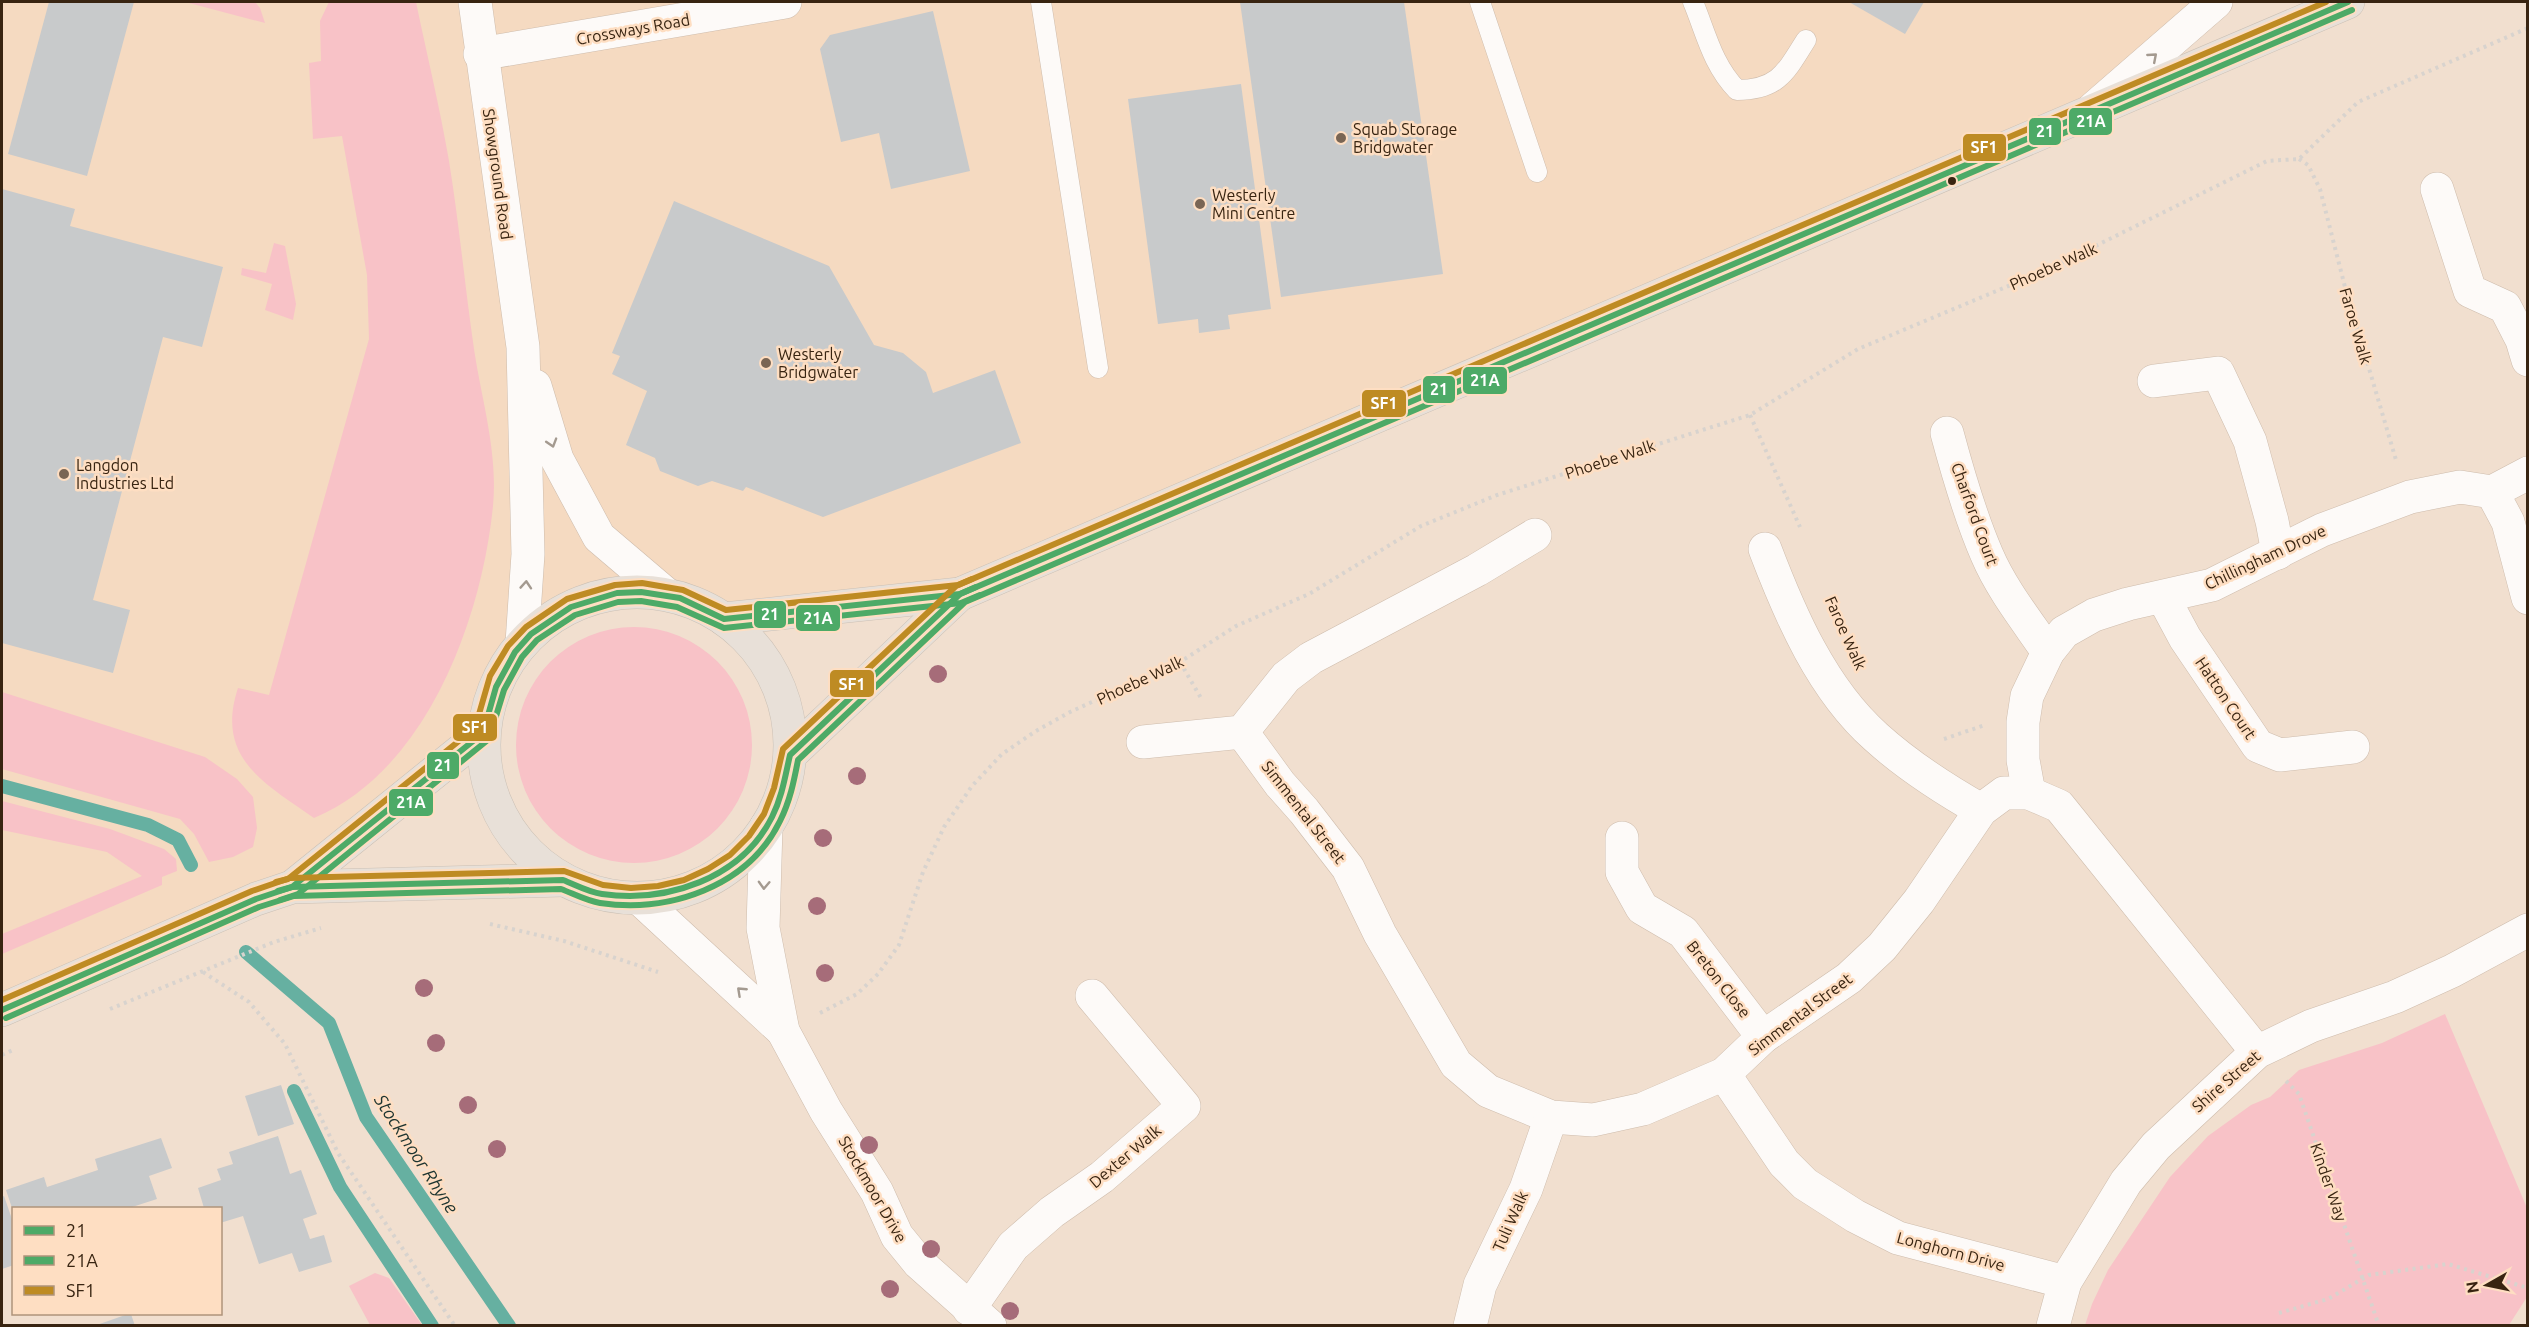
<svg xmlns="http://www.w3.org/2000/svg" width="2529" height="1327" font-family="Ubuntu,sans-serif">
	<rect width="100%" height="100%" fill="#f1dfcf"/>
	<polygon fill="#f5dac1" points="2,2 2216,2 2093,109 960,594 724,619 700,605 666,594 627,592 586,600 547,621 521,643 502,671 490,702 483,733 292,887 2,1008"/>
	<g fill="#f8c2c7">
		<polygon points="185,2 255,2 260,8 265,23"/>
		<path d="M329,2H416C427,55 440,108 449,161C459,223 465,287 474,349C482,402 498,452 493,506C482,618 427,771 314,818C264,783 215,758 238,688L269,695L369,339L367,275L342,136L313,139L309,63L321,61L320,21Z"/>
		<polygon points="274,243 285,246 296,304 293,320 265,310 272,284 241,275 242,268 266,273"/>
		<circle cx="634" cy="745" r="118"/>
		<polygon points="2,692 205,757 237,779 253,797 257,828 253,847 233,857 209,862 194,834 180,819 2,769"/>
		<polygon points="2,801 110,829 164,849 176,859 177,871 162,877 162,885 2,954 2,934 142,876 107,852 2,830"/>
		<polygon points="2445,1014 2527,1208 2527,1297 2509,1325 2085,1325 2092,1304 2108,1270 2170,1177 2208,1136 2251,1105 2270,1097 2299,1070 2382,1043"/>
		<polygon points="375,1273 389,1278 422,1325 370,1325 349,1286"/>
	</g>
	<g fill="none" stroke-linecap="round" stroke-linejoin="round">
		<g stroke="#66b0a1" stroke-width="14">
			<polyline points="2,786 148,825 178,840 191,865"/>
			<polyline points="246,952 329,1023 366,1117 509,1326"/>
			<polyline points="294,1091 340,1187 432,1326"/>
		</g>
	</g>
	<g fill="#c8cacb">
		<polygon points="49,2 134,2 87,176 8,154"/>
		<polygon points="1240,2 1404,2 1443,274 1281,297"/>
		<polygon points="1849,2 1924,2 1905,34"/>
		<polygon points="933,11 970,171 891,189 879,133 841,142 820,49 830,35"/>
		<polygon points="1241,84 1271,309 1228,315 1230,329 1199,333 1198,319 1158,324 1128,99"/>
		<polygon points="2,189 75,209 70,226 223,267 202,347 163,337 93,600 130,610 113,673 2,643"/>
		<polygon points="674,201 829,266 874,345 903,353 926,372 933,393 995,370 1021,443 823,517 746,487 743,491 712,481 698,486 660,471 655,458 626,445 647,391 612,374 620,356 612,353"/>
		<polygon points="281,1085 294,1124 258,1136 245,1096"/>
		<polygon points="278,1136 290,1174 301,1170 317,1214 303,1219 310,1239 324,1235 332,1262 299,1272 292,1253 259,1264 243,1216 220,1223 220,1208 204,1208 198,1188 221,1180 217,1169 233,1164 229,1152"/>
		<polygon points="161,1138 172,1168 149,1176 157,1199 129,1208 12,1208 6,1190 44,1177 47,1187 98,1170 95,1159"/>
		<polygon points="4,1196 14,1225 14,1265 2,1269 2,1197"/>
		<polygon points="131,1314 135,1326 94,1326 128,1314"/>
	</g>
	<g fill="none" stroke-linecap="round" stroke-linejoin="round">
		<g stroke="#cebcac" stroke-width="21">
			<g id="service">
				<polyline points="1041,2 1098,368"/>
				<polyline points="1480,2 1537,172"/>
				<path d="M1693,2C1706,33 1712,64 1737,90C1778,90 1786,72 1806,40"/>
			</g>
		</g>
		<g stroke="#cebcac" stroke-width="34">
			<g id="minor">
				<polyline points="475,2 523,347 528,554 522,643"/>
				<polyline points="480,54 785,2"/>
				<polyline points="2094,108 2216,2"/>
				<polyline points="2437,189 2470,291 2505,307 2522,340 2528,360"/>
				<polyline points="2154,381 2218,373 2250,441 2272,521 2278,553"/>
				<polyline points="535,386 557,459 599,537 666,594"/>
				<path d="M1947,433C1958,474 1970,516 1987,555C2002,590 2027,621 2048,652"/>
				<polyline points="2492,492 2508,522 2528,598"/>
				<path d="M1765,549C1790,615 1822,689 1876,737C1908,766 1944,789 1981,810"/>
				<polyline points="2163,597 2185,638 2258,746 2280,755 2353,747"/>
				<polyline points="1242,732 1280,784 1304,811 1348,868 1380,934 1456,1064 1488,1091 1551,1117 1593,1120 1643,1109 1724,1074 1763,1037 1849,978 1882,947 1919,901 1981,810 2004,793 2029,793 2059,806 2257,1052"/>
				<polyline points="1143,742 1242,732 1286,677 1311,658 1477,570 1535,535"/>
				<polyline points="2029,793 2023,760 2023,722 2027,696 2048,652 2064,632 2094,615 2128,604 2212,585 2322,530 2410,497 2460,487 2492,492 2528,473"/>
				<polyline points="766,827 763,928 783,1031 826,1111 877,1192 897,1236 919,1263 990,1326"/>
				<polyline points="1622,838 1622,872 1642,908 1683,932 1763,1037"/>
				<polyline points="640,899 783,1031"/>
				<polyline points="1724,1074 1784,1163 1805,1184 1855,1216 1898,1238 2065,1282"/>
				<polyline points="969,1309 1013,1246 1052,1212 1102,1177 1184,1106 1092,996"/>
				<polyline points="1470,1326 1480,1285 1526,1189 1551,1117"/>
				<polyline points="2053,1326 2065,1282 2126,1182 2156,1146 2257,1052 2311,1026 2395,997 2452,971 2528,930"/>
			</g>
		</g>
		<g stroke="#cbc0b5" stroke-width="34">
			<g id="primary">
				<circle cx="637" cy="745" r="153"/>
				<polyline points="724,619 960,594 2348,2"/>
				<polyline points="790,755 960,594"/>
				<polyline points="292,887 483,733"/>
				<polyline points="2,1010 256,899 292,887 563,880"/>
			</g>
		</g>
		<g stroke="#d8d3ce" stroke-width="4" stroke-dasharray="3 4.5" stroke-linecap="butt">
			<polyline points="2299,159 2308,165 2320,189 2345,287 2396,460"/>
			<polyline points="1750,415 1800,527"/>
			<polyline points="1180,662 1201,698"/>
			<polyline points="1944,739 1985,725"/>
			<polyline points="490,924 564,941 658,972"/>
			<polyline points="203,972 249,1002 285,1044 338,1153 455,1326"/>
			<polyline points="110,1009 274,942 321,928"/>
			<polyline points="820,1013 857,994 878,974 899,945 923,872 944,827 972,786 1002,754 1036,731 1070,712 1180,662 1236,626 1309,594 1421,526 1497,495 1750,415 1858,349 2049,269 2267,161 2299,159 2358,102 2528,28"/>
			<polyline points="2,1055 15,1049"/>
			<polyline points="2286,1081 2299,1094 2379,1326"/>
			<polyline points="2279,1313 2328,1299 2369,1275 2448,1264 2528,1288"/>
		</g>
		<use href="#service" stroke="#fdfaf8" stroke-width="20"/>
		<use href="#minor" stroke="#fdfaf8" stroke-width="33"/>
		<use href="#primary" stroke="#e8e0d8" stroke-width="33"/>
		<g stroke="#fedec2" stroke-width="10">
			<g id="bus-1">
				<polyline points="278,891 292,887 483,733 496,687 515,652 531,634 571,607 617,593 641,592 680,598 724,619 960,594 976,587"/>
				<path d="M2,1010L256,899L292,887L563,880C576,885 588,892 602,894C667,903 741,879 772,817C782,797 785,777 790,755L960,594L2348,2"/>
			</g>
		</g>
		<g stroke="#fedec2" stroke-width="10">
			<g id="bus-2">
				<polyline points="280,900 298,894 489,739 504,690 522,657 537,640 575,615 618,602 641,601 677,607 724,628 961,603 980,595"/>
				<path d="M6,1018L259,907L294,896L561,889C574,894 587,901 600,903C669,913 748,887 780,821C790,801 794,781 798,760L965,602L2352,10"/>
			</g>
		</g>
		<g stroke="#fedec2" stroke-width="10">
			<g id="bus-3">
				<polyline points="276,882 288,879 475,728 490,676 508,646 526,627 567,599 615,585 642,583 683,590 726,610 958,585 972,579"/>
				<polyline points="2,1000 252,891 290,878 564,871 603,885 631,888 658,886 684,880 708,869 730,855 749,836 764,814 774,788 783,749 956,586 2326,2"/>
			</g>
		</g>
		<use href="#bus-1" stroke="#4daa67" stroke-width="6"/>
		<use href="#bus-2" stroke="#4daa67" stroke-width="6"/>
		<use href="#bus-3" stroke="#be8b23" stroke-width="6"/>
	</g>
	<g fill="#a66c79">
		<circle cx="938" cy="674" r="9"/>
		<circle cx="857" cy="776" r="9"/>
		<circle cx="823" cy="838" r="9"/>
		<circle cx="817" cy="906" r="9"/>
		<circle cx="825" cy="973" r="9"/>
		<circle cx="424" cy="988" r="9"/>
		<circle cx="436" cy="1043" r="9"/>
		<circle cx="468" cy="1105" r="9"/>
		<circle cx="869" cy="1145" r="9"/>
		<circle cx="497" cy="1149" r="9"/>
		<circle cx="931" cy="1249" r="9"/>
		<circle cx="890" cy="1289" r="9"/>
		<circle cx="1010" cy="1311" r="9"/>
	</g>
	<defs><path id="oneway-chevron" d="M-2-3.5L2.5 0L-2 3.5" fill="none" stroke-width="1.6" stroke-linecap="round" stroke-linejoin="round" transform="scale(1.5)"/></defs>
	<g stroke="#a49a90">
		<use href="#oneway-chevron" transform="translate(2153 57) rotate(-41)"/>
		<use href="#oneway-chevron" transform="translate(552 443) rotate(73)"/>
		<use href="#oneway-chevron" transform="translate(526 585) rotate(-86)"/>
		<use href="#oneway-chevron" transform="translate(764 885) rotate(92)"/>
		<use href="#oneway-chevron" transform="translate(741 991) rotate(-137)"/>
	</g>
	<g fill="#796554" stroke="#fedec2" stroke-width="2">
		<circle cx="1341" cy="138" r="6"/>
		<circle cx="1200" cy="204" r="6"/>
		<circle cx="766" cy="363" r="6"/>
		<circle cx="64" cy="474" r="6"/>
	</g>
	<circle fill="#382411" stroke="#fedec2" stroke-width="2" cx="1952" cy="181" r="5"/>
	<g text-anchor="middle" stroke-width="5" stroke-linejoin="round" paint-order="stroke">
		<g font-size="16" fill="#382411" stroke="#fedec2">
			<text transform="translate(633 29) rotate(-10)" y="6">Crossways Road</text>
			<text transform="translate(498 174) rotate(82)" y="6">Showground Road</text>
			<text transform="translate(2053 266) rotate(-24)" y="6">Phoebe Walk</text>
			<text transform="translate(2356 326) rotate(74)" y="6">Faroe Walk</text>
			<text transform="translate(1610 459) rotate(-18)" y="6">Phoebe Walk</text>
			<text transform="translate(1975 514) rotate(70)" y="6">Charford Court</text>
			<text transform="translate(2265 557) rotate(-25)" y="6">Chillingham Drove</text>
			<text transform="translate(1846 633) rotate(66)" y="6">Faroe Walk</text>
			<text transform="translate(1140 680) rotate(-25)" y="6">Phoebe Walk</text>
			<text transform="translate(2226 698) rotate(56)" y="6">Hatton Court</text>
			<text transform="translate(1304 812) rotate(52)" y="6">Simmental Street</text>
			<text transform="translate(1719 979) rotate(52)" y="6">Breton Close</text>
			<text transform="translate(1800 1014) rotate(-37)" y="6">Simmental Street</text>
			<text transform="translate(2226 1081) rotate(-41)" y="6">Shire Street</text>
			<text transform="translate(1125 1156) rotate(-40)" y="6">Dexter Walk</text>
			<text transform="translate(2329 1182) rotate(71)" y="6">Kinder Way</text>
			<text transform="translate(873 1189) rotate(60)" y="6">Stockmoor Drive</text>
			<text transform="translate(1510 1221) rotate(-66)" y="6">Tuli Walk</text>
			<text transform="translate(1951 1251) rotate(15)" y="6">Longhorn Drive</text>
		</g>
		<g font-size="16" fill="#382411" stroke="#fedec2" text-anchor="start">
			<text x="1353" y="135">Squab Storage<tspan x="1353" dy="18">Bridgwater</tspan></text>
			<text x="1212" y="201">Westerly<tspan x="1212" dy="18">Mini Centre</tspan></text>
			<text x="778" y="360">Westerly<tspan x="778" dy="18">Bridgwater</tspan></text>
			<text x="76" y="471">Langdon<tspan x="76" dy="18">Industries Ltd</tspan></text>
		</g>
		<g font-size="18" font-style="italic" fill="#1c3430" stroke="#fedec2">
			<text transform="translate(416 1154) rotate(57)" y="6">Stockmoor Rhyne</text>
		</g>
	</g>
	<g stroke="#fedec2" stroke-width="2">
		<rect x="2068" y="107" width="45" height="29" rx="6" fill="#4daa67"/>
		<rect x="2028" y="117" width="34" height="29" rx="6" fill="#4daa67"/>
		<rect x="1962" y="133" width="45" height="29" rx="6" fill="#be8b23"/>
		<rect x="1462" y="366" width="46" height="29" rx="6" fill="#4daa67"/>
		<rect x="1422" y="375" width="34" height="29" rx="6" fill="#4daa67"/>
		<rect x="1361" y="389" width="46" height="29" rx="6" fill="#be8b23"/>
		<rect x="753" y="600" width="34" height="29" rx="6" fill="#4daa67"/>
		<rect x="795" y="604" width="46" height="28" rx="6" fill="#4daa67"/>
		<rect x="829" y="669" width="46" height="29" rx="6" fill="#be8b23"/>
		<rect x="452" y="713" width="46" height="29" rx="6" fill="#be8b23"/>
		<rect x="426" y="751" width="34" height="29" rx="6" fill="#4daa67"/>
		<rect x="388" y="788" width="46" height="29" rx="6" fill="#4daa67"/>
	</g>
	<g font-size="16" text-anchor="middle" font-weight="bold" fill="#fff">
		<text x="2091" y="127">21A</text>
		<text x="2045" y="137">21</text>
		<text x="1984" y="153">SF1</text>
		<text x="1485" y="386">21A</text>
		<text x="1439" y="395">21</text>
		<text x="1384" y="409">SF1</text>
		<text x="770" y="620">21</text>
		<text x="818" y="624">21A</text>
		<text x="852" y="690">SF1</text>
		<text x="475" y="733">SF1</text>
		<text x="443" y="771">21</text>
		<text x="411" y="808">21A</text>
	</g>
	<rect width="2529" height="1327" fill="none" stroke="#382411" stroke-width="6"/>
	<rect x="12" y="1207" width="210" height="108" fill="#fedec2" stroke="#af947b" stroke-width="1.5"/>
	<rect x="24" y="1226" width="30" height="9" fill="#4daa67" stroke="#af947b" stroke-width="1.5"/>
	<text x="66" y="1237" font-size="18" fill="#382411">21</text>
	<rect x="24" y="1256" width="30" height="9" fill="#4daa67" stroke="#af947b" stroke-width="1.5"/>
	<text x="66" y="1267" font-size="18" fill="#382411">21A</text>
	<rect x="24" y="1286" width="30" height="9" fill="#be8b23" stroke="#af947b" stroke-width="1.5"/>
	<text x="66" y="1297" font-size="18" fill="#382411">SF1</text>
	<g transform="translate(2487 1285) rotate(261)" stroke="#fedec2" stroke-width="4.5" paint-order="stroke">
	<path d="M0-4.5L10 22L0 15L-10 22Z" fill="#382411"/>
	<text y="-9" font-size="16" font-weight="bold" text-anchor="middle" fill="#382411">N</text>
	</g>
</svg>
